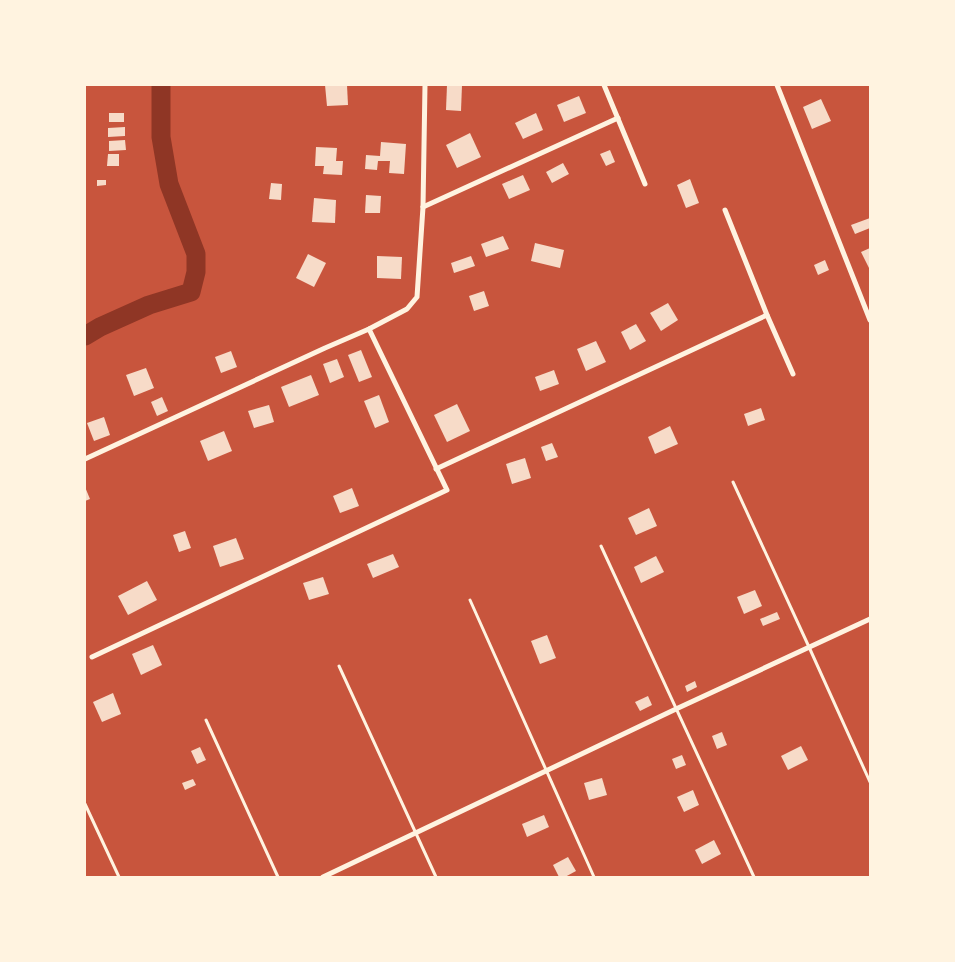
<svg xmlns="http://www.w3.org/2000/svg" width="955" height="962" font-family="'Work Sans',sans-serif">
	<rect width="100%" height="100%" fill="#c8553d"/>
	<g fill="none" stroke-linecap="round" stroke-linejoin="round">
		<polyline stroke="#8f3625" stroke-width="19" points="85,336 100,327 149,305 191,292 196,272 196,254 169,184 161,137 161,85"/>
	</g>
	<g fill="#f7dbc8">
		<polygon points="325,85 347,85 348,105 327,106"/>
		<polygon points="447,85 462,85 461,111 446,110"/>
		<polygon points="579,96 586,113 564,122 557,105"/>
		<polygon points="821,99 831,121 812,129 803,107"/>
		<rect x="109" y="113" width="15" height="9"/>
		<polygon points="536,113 543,130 523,139 515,123"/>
		<polygon points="125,127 125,136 108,137 108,128"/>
		<polygon points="470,133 481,157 457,168 446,145"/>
		<polygon points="125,140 126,150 109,151 109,141"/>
		<polygon points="381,142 406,144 404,174 389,173 390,161 378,161 377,170 365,169 366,155 380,156"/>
		<polygon points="316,147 337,148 336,161 343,161 342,175 323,174 324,166 315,166"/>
		<polygon points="610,150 615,162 606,166 600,154"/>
		<polygon points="108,154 119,154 119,166 107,166"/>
		<polygon points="563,163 569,174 552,183 546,172"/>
		<polygon points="523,175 530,190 509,199 502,184"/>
		<polygon points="690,179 699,203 686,208 677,185"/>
		<polygon points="97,180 106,180 106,185 97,186"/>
		<polygon points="271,183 282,184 281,200 269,199"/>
		<polygon points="366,195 381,196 380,213 365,213"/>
		<polygon points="314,198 336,200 335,223 312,222"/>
		<polygon points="870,218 870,228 855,234 851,225"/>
		<polygon points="503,236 509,249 486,257 481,244"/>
		<polygon points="535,243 564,250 560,268 531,261"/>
		<polygon points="870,248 870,268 869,268 861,252"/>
		<polygon points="308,254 326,263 314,287 296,278"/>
		<polygon points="377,256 402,257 401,279 377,278"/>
		<polygon points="471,256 475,266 454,273 451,263"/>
		<polygon points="825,260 829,270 818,275 814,265"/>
		<polygon points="484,291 489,306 474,311 469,296"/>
		<polygon points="668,303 678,320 661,331 650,313"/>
		<polygon points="636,324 646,341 630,350 621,332"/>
		<polygon points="596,341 606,362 586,371 577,349"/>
		<polygon points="361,350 372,377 359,382 348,355"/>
		<polygon points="231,351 237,367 221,373 215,357"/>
		<polygon points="337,359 344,377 330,383 323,364"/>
		<polygon points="146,368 154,388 134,396 126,375"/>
		<polygon points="554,370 559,384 540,391 535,377"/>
		<polygon points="311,375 319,395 289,407 281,387"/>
		<polygon points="379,395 389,422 375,428 364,401"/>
		<polygon points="162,397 168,411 157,416 151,402"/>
		<polygon points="457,404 470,431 447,442 434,415"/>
		<polygon points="269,405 274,422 254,428 248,411"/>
		<polygon points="761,408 765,420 748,426 744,414"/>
		<polygon points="104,417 110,435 94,441 87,423"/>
		<polygon points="670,426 678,444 655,454 648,437"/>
		<polygon points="224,431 232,451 208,461 200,441"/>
		<polygon points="552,443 558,457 546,461 541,447"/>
		<polygon points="525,458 531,478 512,484 506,464"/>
		<polygon points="85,487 90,499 85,501"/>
		<polygon points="352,488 359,506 340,513 333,496"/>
		<polygon points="649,508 657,526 636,535 628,518"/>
		<polygon points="185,531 191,548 179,552 173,535"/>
		<polygon points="236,538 244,559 220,567 213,546"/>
		<polygon points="393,554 399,567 373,578 367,564"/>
		<polygon points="656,556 664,572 641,583 634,567"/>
		<polygon points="323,577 329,594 309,600 303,583"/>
		<polygon points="147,581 157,600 128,615 118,596"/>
		<polygon points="755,590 762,606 744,614 737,597"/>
		<polygon points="777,612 780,619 763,626 760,619"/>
		<polygon points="547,635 556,658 540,664 531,641"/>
		<polygon points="153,645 162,665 141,675 132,654"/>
		<polygon points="695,681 697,687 687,692 685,686"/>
		<polygon points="113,693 121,714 102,722 93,702"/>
		<polygon points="648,696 652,705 640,711 635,702"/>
		<polygon points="722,732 727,745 717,749 712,736"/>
		<polygon points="801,746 808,760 788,770 781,756"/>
		<polygon points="200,747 206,760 197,764 191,751"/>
		<polygon points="682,755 686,765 676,769 672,759"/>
		<polygon points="602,778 607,795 589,800 584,783"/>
		<polygon points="193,779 196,785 185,790 182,783"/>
		<polygon points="693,790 699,805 684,812 677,797"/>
		<polygon points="544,815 549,827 527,837 522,824"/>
		<polygon points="714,840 721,854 702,864 695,850"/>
		<polygon points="568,857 576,871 565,877 559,877 553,865"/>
	</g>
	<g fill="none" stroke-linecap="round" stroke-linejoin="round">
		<g stroke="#fff3e0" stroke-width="3">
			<polyline points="733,482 809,647 870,782"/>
			<polyline points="601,546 754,877"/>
			<polyline points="470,600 594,877"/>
			<polyline points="339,666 436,877"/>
			<polyline points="206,720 278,877"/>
			<polyline points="85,804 119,877"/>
		</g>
		<g stroke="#fff3e0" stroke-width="5">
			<polyline points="604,85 645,184"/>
			<polyline points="777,85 870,320"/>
			<polyline points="423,207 618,118"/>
			<polyline points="725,210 767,315 793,374"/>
			<polyline points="85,459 325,348 369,329 407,309 417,297 423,207 425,85"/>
			<polyline points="436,469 767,315"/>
			<polyline points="92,657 447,490 369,329"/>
			<polyline points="323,877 676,709 870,619"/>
		</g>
	</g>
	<rect width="955" height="962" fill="none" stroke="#fff3e0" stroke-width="172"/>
</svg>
